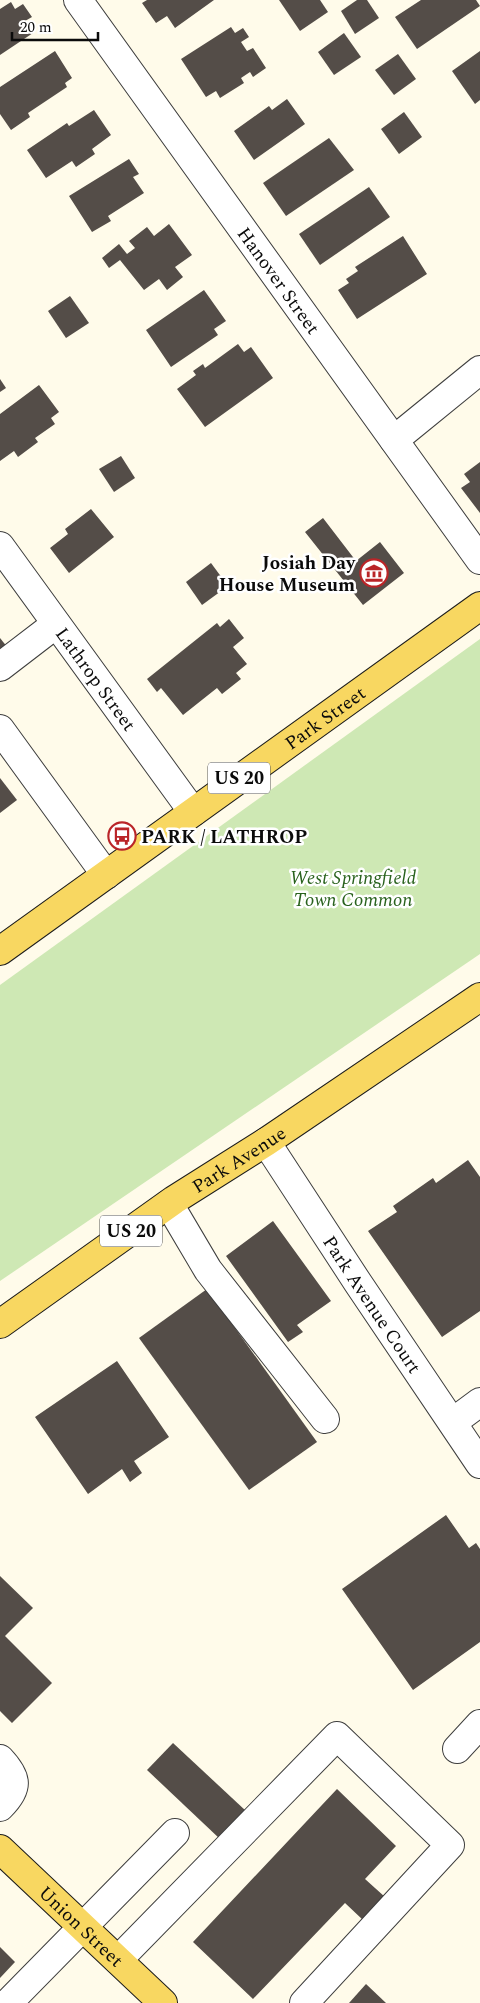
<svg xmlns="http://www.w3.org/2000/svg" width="480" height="2003" font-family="Spectral,serif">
	<rect width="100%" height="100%" fill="#fffbea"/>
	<polygon fill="#cee8b4" points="480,639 480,954 0,1281 0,985"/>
	<g fill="#544d48">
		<polygon points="147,0 214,0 175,28 167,16 156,23 142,3"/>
		<polygon points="279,0 320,0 328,12 300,31"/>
		<polygon points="357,0 367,0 379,18 355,34 341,11"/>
		<polygon points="421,0 476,0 480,6 417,49 395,17"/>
		<polygon points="11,2 15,9 23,4 32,17 25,21 33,33 0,55 0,9"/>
		<polygon points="231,27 235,33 243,28 249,37 241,42 247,51 253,48 266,68 253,77 250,72 241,78 244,83 220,98 216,91 206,97 181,59"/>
		<polygon points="344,33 361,57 334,75 318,52"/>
		<polygon points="55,51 72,78 65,83 67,87 28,113 30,117 11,130 0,114 0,87"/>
		<polygon points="480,51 480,100 475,104 452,71"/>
		<polygon points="398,54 416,79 394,95 375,70"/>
		<polygon points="287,99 305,124 254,160 234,131 269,106 272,110"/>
		<polygon points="94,110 111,135 92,149 95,154 76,167 72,161 46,178 27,150 67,123 69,126"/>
		<polygon points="404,112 422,137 399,154 381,129"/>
		<polygon points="329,138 354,170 286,216 263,183"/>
		<polygon points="129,159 139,174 133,177 144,193 108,216 111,221 92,232 69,196"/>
		<polygon points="369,187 390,217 320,265 299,234"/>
		<polygon points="169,224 192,255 175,267 183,277 167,290 159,279 144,290 120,260 109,268 102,258 119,244 127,254 135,248 129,241 147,227 154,236"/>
		<polygon points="403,236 427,274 357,319 338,290 349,283 346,279 358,271 355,267"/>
		<polygon points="204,290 226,321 214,329 218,335 171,367 146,330"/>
		<polygon points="70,296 89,323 66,338 48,311"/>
		<polygon points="238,344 244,352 251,347 273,378 205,427 177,389 196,375 193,371 203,364 205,368"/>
		<polygon points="0,379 6,388 0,392"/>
		<polygon points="39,385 59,412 51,418 55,424 35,438 38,442 18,457 14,451 0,461 0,414"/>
		<polygon points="121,456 135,478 114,492 99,469"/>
		<polygon points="480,462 480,513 461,488 470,482 464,474"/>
		<polygon points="91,509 114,537 69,573 50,548 68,534 65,529"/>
		<polygon points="323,518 356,561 380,542 404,573 363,605 305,532"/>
		<polygon points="211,563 228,586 202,605 186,582"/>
		<polygon points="229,619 244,638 233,647 247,664 236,673 241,679 222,694 217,688 183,715 161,688 157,692 147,679 217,623 220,627"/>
		<polygon points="0,638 8,648 0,655"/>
		<polygon points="0,778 17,800 0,813"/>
		<polygon points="468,1160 480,1177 480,1311 442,1337 368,1231 397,1212 393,1206 433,1178 436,1183"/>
		<polygon points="273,1221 331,1301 297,1325 303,1332 288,1342 226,1256"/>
		<polygon points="207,1289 317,1442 249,1490 139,1338"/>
		<polygon points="117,1361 169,1437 134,1461 142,1473 130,1482 122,1469 88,1494 35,1417"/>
		<polygon points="446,1515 469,1548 476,1543 480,1549 480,1642 413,1690 342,1589"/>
		<polygon points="0,1576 33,1608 5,1636 52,1683 12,1723 0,1711"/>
		<polygon points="173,1743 246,1811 220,1839 147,1770"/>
		<polygon points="337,1789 396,1846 365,1879 385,1897 363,1920 345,1903 253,1999 193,1942"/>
		<polygon points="0,1947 15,1962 0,1978"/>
		<polygon points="366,1984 386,2003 349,2003"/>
	</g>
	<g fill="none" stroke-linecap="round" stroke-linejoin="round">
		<g stroke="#3e3e3e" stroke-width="30">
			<g id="minor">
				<path id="s1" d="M78,0L480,560"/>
				<polyline points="394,440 480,370"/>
				<path id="s2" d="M0,546L193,812"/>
				<polyline points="0,667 56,624"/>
				<polyline points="0,729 106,875"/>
				<path id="s3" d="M266,1142L358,1283L480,1464"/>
				<polyline points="169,1204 208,1270 325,1419"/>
				<polyline points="453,1422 480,1402"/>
				<polyline points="457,1749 480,1724"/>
				<path d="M0,1759C18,1778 19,1788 0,1807"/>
				<polyline points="118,1960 337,1736 450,1845 304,2003"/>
				<polyline points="8,2003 175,1833"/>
			</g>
		</g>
		<g stroke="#1c1c1c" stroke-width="30">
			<g id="major">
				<path id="s4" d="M0,951L480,606"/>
				<path id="s5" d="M0,1324L174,1200L266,1142L480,997"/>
				<path id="s6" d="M0,1849L163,2003"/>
			</g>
		</g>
		<use href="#minor" stroke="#fff" stroke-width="28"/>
		<use href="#major" stroke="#f8d761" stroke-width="28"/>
	</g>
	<defs>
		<g id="museum-ring" transform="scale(1.4375)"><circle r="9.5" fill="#fff" stroke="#ba2528" stroke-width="1.5"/><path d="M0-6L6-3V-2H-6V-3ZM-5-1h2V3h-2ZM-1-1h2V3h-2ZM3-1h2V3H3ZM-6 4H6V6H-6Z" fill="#ba2528"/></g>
		<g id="bus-ring" transform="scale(1.4375)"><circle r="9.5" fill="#fff" stroke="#ba2528" stroke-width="1.5"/><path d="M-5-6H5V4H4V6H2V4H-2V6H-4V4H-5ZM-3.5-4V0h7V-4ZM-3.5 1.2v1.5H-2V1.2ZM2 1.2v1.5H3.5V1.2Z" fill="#ba2528"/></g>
	</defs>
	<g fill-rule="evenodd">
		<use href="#museum-ring" x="374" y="573"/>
		<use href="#bus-ring" x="122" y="836"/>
	</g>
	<g text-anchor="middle" stroke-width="5" stroke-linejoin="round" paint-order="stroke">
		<g fill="#fff" stroke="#545454" stroke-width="1">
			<rect x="208" y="762.5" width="62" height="31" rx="4"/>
			<rect x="100" y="1215.5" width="62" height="31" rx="4"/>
		</g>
		<g font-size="18" font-weight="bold" fill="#0b0b0b">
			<text x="239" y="784">US 20</text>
			<text x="131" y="1237">US 20</text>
		</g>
		<g font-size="19" fill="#0b0b0b" stroke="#fff">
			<text dy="7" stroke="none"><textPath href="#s1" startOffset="345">Hanover Street</textPath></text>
			<text dy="7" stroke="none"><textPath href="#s2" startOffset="164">Lathrop Street</textPath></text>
			<text dy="7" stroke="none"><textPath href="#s4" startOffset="400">Park Street</textPath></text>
			<text dy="7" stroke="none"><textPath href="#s5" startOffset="290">Park Avenue</textPath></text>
			<text dy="7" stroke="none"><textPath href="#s3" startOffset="194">Park Avenue Court</textPath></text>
			<text dy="7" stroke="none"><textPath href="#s6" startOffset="112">Union Street</textPath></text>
		</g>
		<g font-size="19" font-weight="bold" fill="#0b0b0b" stroke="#fff" text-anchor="end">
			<text x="355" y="569">Josiah Day<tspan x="355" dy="22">House Museum</tspan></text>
			<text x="141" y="843" text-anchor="start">PARK / LATHROP</text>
		</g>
		<g font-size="19" font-style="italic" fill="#29621d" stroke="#fff">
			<text x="353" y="884">West Springfield<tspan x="353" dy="22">Town Common</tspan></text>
		</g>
	</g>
	<path d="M12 32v8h86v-8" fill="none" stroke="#0b0b0b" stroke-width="2.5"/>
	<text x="20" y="32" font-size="15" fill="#0b0b0b" stroke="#ffffff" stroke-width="4" paint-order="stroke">20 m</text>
</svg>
